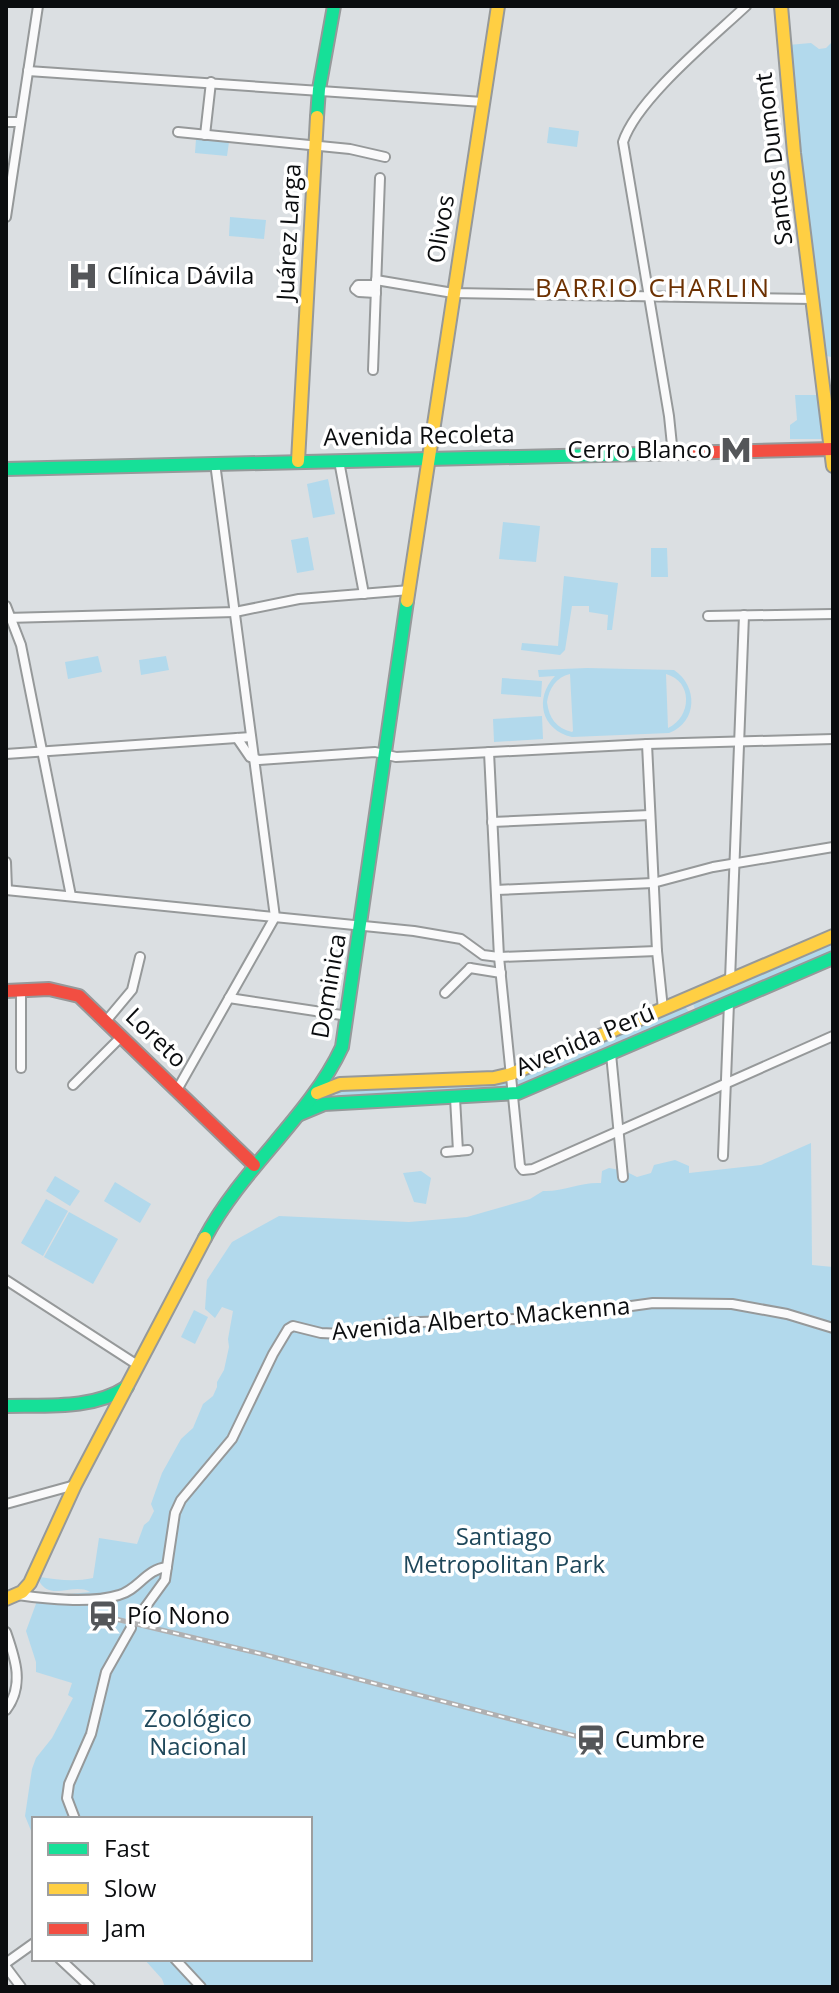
<svg xmlns="http://www.w3.org/2000/svg" width="839" height="1993" font-family="'Open Sans',sans-serif">
	<rect width="100%" height="100%" fill="#dbdfe2"/>
	<g fill="#b2d9ec" fill-rule="evenodd">
		<polygon points="833,41 833,369 831,357 823,355 788,45 811,43 819,49 826,48"/>
		<polygon points="549,127 579,131 577,147 547,143"/>
		<polygon points="196,139 229,142 227,156 195,153"/>
		<polygon points="230,217 266,220 264,239 229,236"/>
		<polygon points="795,395 820,395 826,436 822,439 790,439 790,425 797,420"/>
		<polygon points="328,479 335,514 313,518 307,484"/>
		<polygon points="503,522 540,526 536,562 499,559"/>
		<polygon points="308,537 314,570 297,573 291,540"/>
		<polygon points="651,548 667,548 668,577 651,577"/>
		<polygon points="564,576 618,583 612,630 607,630 608,615 589,612 589,606 572,606 565,650 560,655 521,650 522,643 558,646"/>
		<polygon points="98,656 102,672 68,679 65,662"/>
		<polygon points="166,656 169,670 141,675 139,660"/>
		<path d="M587,668L674,670C698,686 698,722 669,733L572,737C541,730 534,698 555,676L539,677L538,670ZM570,674L573,731L572,732C556,728 549,718 547,702C549,689 556,677 570,674ZM666,674C693,681 692,717 668,728Z"/>
		<polygon points="502,678 542,681 541,697 501,694"/>
		<polygon points="542,716 543,739 494,742 493,719"/>
		<polygon points="833,940 833,953 701,1010 695,1009 693,1004 696,997"/>
		<polygon points="687,1002 685,1007 691,1014 517,1085 517,1074"/>
		<polygon points="509,1077 510,1089 342,1099 336,1094 333,1088"/>
		<path d="M811,1143L812,1265L833,1267V1987H165L162,1979L144,1959H310V1819H34V1838L25,1816L32,1769L36,1758L52,1738L73,1698L68,1695L72,1683L36,1672V1662L26,1631L37,1601L49,1596L90,1592C73,1582 49,1603 38,1579L40,1577C58,1580 75,1582 93,1578L99,1538L137,1544L144,1525L149,1521L154,1511L151,1504L162,1473L181,1439L193,1428L203,1404L213,1396L217,1387V1382L224,1370L229,1347L228,1339L233,1311L222,1307L215,1318L205,1309L207,1280L232,1242L279,1216L409,1222L467,1217L530,1199L543,1191C563,1192 580,1182 601,1183L602,1171L609,1168L625,1171L637,1177L651,1173L654,1165L675,1160L689,1166V1173L761,1165Z"/>
		<polygon points="421,1171 431,1178 426,1204 414,1202 403,1173"/>
		<polygon points="55,1176 80,1191 70,1206 46,1191"/>
		<polygon points="115,1182 151,1204 140,1223 104,1201"/>
		<polygon points="46,1199 68,1211 43,1256 21,1243"/>
		<polygon points="69,1212 118,1239 93,1284 44,1257"/>
		<polygon points="194,1310 208,1317 195,1344 181,1337"/>
	</g>
	<g fill="none" stroke-linecap="round" stroke-linejoin="round">
		<g stroke="#96999a" stroke-width="12">
			<g id="street">
				<polyline points="28,71 483,102"/>
				<polyline points="6,122 20,122"/>
				<polyline points="178,132 350,149 385,157"/>
				<polyline points="205,135 211,82"/>
				<polyline points="6,217 38,6"/>
				<polyline points="376,280 453,293 813,299"/>
				<polyline points="376,293 359,292 355,289 358,285 376,285"/>
				<polyline points="373,370 380,178"/>
				<path d="M673,455L669,416L623,142C637,99 712,38 746,6"/>
				<polyline points="339,461 364,594"/>
				<polyline points="6,606 21,645 71,896"/>
				<polyline points="708,616 833,614"/>
				<polyline points="6,618 235,612 299,599 410,590"/>
				<polyline points="237,738 250,757 259,760 375,752 396,757 647,744 833,739"/>
				<polyline points="647,744 657,951 663,1009"/>
				<polyline points="489,752 499,957 520,1166 523,1170 533,1169 833,1036"/>
				<polyline points="6,754 251,737"/>
				<polyline points="492,822 650,815"/>
				<polyline points="6,862 7,890"/>
				<polyline points="6,890 414,931 461,939 483,955 499,957 657,951"/>
				<polyline points="496,890 653,883 713,867 833,847"/>
				<polyline points="470,968 501,973"/>
				<polyline points="730,980 744,615"/>
				<polyline points="445,993 470,968"/>
				<polyline points="229,998 348,1016"/>
				<polyline points="106,1021 132,990 140,957"/>
				<polyline points="611,1054 623,1177"/>
				<polyline points="21,1068 21,990"/>
				<polyline points="73,1085 122,1036"/>
				<polyline points="177,1090 275,917 215,463"/>
				<polyline points="455,1098 458,1151"/>
				<polyline points="446,1152 468,1150"/>
				<polyline points="723,1156 729,1003"/>
				<polyline points="6,1280 139,1366"/>
				<polyline points="6,1504 75,1485"/>
				<path d="M18,1595C47,1599 90,1604 119,1595C138,1590 146,1569 167,1567"/>
				<polyline points="136,1620 165,1580 175,1513 181,1500 232,1439 273,1354 288,1329 293,1326 321,1333 342,1334 390,1323 544,1318 653,1303 732,1304 787,1314 833,1328"/>
				<path d="M6,1632C15,1658 25,1685 6,1710"/>
				<polyline points="75,1819 67,1798 69,1784 91,1734 106,1672 131,1628"/>
				<polyline points="60,1959 90,1987"/>
				<polyline points="175,1959 201,1987"/>
				<polyline points="6,1963 34,1943"/>
				<polyline points="6,1967 21,1987"/>
			</g>
		</g>
		<g stroke="#96999a" stroke-width="16">
			<g id="fast">
				<polyline points="317,117 319,89 334,6"/>
				<polyline points="6,469 642,454"/>
				<polyline points="300,1114 324,1104 518,1093 833,958"/>
				<path d="M205,1238C242,1168 310,1116 342,1047L407,601"/>
				<path d="M6,1406C46,1405 92,1410 127,1387"/>
			</g>
		</g>
		<g stroke="#96999a" stroke-width="16">
			<g id="slow">
				<polyline points="781,6 794,153 833,466"/>
				<polyline points="298,461 317,117"/>
				<polyline points="407,601 498,6"/>
				<polyline points="317,1093 340,1084 494,1078 511,1074 833,936"/>
				<polyline points="6,1599 22,1592 30,1583 75,1485 205,1238"/>
			</g>
		</g>
		<g stroke="#96999a" stroke-width="16">
			<g id="jam">
				<polyline points="642,454 833,449"/>
				<polyline points="6,991 49,989 79,996 254,1165"/>
			</g>
		</g>
		<use href="#street" stroke="#fafafb" stroke-width="8"/>
		<use href="#fast" stroke="#16e098" stroke-width="12"/>
		<use href="#slow" stroke="#ffcf43" stroke-width="12"/>
		<use href="#jam" stroke="#f24e42" stroke-width="12"/>
		<g stroke="#b0b0b1" stroke-width="5">
			<polyline id="rail" points="103,1616 262,1654 591,1740"/>
		</g>
		<use href="#rail" stroke="#fff" stroke-width="2" stroke-dasharray="6" stroke-linecap="butt"/>
	</g>
	<defs>
		<g id="hospital-bare" transform="scale(2.4)"><path d="M-5-5h3v3.5h4V-5h3V5h-3V1.5h-4V5h-3Z" fill="#545659" stroke="#fff" stroke-width="2.5" paint-order="stroke"/></g>
		<g id="metro-bare" transform="scale(2.4)"><path d="M-5.5 5V-5H-3L0 0L3-5H5.5V5H3V-.5L0 4L-3-.5V5Z" fill="#545659" stroke="#fff" stroke-width="2.5" paint-order="stroke"/></g>
		<g id="station-bare" transform="scale(2.4)"><path d="M-3-6H3Q5-6 5-4V2Q5 4 3 4L4.5 6H3L1.5 4h-3L-3 6H-4.5L-3 4Q-5 4-5 2V-4Q-5-6-3-6ZM-3.5-4v3h7v-3ZM-3.5 1v1.5H-2V1ZM2 1v1.5H3.5V1Z" fill="#545659" stroke="#fff" stroke-width="2.5" paint-order="stroke"/></g>
	</defs>
	<g fill-rule="evenodd">
		<use href="#hospital-bare" x="83" y="276"/>
		<use href="#metro-bare" x="736" y="450"/>
		<use href="#station-bare" x="103" y="1616"/>
		<use href="#station-bare" x="591" y="1740"/>
	</g>
	<g text-anchor="middle" stroke-width="7" stroke-linejoin="round" paint-order="stroke">
		<g font-size="24" fill="#0b0d0f" stroke="#fff">
			<text transform="translate(774 159) rotate(-97)" y="8">Santos Dumont</text>
			<text transform="translate(441 229) rotate(-81)" y="8">Olivos</text>
			<text transform="translate(289 232) rotate(-87)" y="8">Juárez Larga</text>
			<text transform="translate(419 436) rotate(-1)" y="8">Avenida Recoleta</text>
			<text transform="translate(329 986) rotate(-80)" y="8">Dominica</text>
			<text transform="translate(156 1038) rotate(44)" y="8">Loreto</text>
			<text transform="translate(585 1040) rotate(-23)" y="8">Avenida Perú</text>
			<text transform="translate(481 1319) rotate(-5)" y="8">Avenida Alberto Mackenna</text>
		</g>
		<g font-size="24" fill="#0b0d0f" stroke="#fff" text-anchor="start">
			<text x="107" y="284">Clínica Dávila</text>
			<text x="712" y="458" text-anchor="end">Cerro Blanco</text>
			<text x="127" y="1624">Pío Nono</text>
			<text x="615" y="1748">Cumbre</text>
		</g>
		<g font-size="24" fill="#1e475a" stroke="#fff">
			<text x="504" y="1545">Santiago<tspan x="504" dy="28">Metropolitan Park</tspan></text>
			<text x="198" y="1727">Zoológico<tspan x="198" dy="28">Nacional</tspan></text>
		</g>
		<g font-size="26" letter-spacing="2" fill="#6d3102" stroke="#fff">
			<text x="653" y="297">BARRIO CHARLIN</text>
		</g>
	</g>
	<rect width="839" height="1993" fill="none" stroke="#0b0d0f" stroke-width="16"/>
	<rect x="32" y="1817" width="280" height="144" fill="#ffffff" stroke="#9d9e9f" stroke-width="2"/>
	<rect x="48" y="1843" width="40" height="12" fill="#16e098" stroke="#9d9e9f" stroke-width="2"/>
	<text x="104" y="1857" font-size="24" fill="#0b0d0f">Fast</text>
	<rect x="48" y="1883" width="40" height="12" fill="#ffcf43" stroke="#9d9e9f" stroke-width="2"/>
	<text x="104" y="1897" font-size="24" fill="#0b0d0f">Slow</text>
	<rect x="48" y="1923" width="40" height="12" fill="#f24e42" stroke="#9d9e9f" stroke-width="2"/>
	<text x="104" y="1937" font-size="24" fill="#0b0d0f">Jam</text>
</svg>
